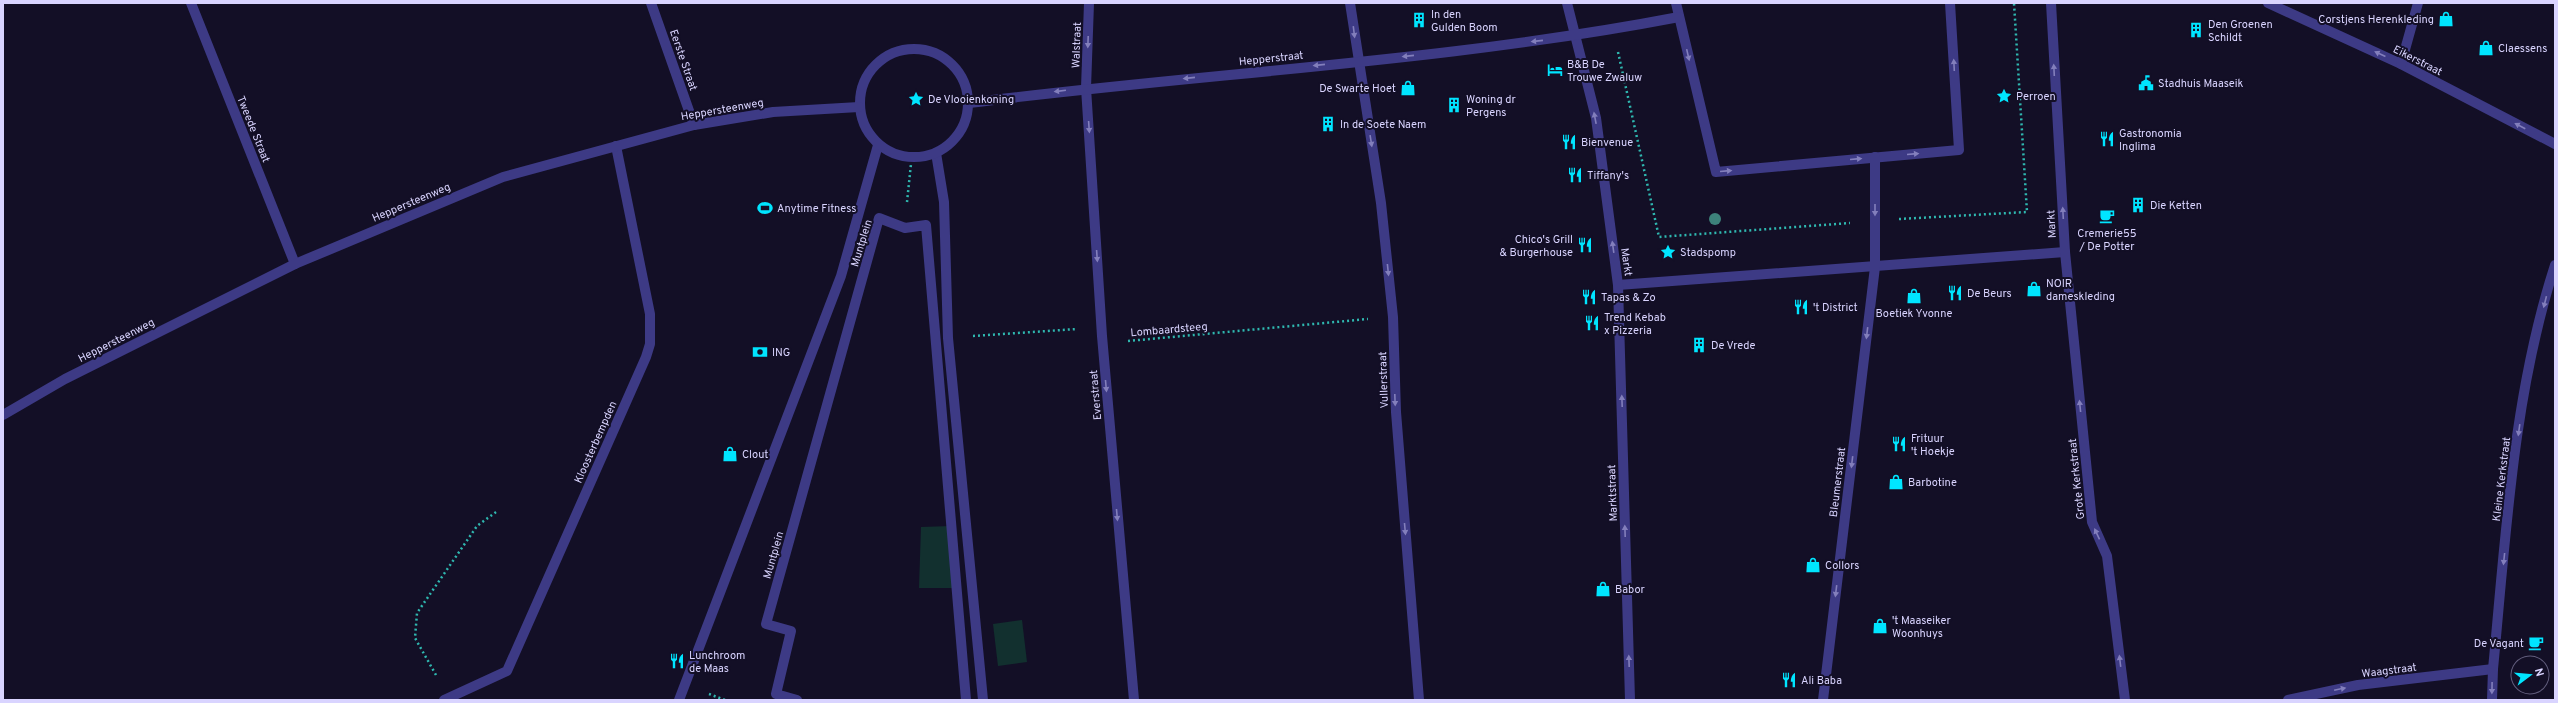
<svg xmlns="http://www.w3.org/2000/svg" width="2558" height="703" font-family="Overpass,sans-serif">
	<rect width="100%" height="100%" fill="#130f26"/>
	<g fill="#12302f">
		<polygon points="951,526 956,588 919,588 921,527"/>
		<polygon points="1022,620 1027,662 998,666 993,624"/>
	</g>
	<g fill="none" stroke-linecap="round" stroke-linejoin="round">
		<g stroke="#2fb8b0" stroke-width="2.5" stroke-dasharray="2 3" stroke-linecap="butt">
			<polyline points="1618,52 1659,237 1850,223"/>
			<polyline points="907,202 911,164"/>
			<polyline points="1899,219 2027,212 2014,3"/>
			<polyline points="973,336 1077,329"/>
			<polyline points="1128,341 1368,319"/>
			<polyline points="436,675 415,638 417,613 477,526 496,512"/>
			<polyline points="709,694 725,700"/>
		</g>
		<g stroke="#3d3a85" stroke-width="10">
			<polyline points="936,153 944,202 948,338 983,700"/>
			<polyline points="1618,285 2065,252"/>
		</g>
		<g stroke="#3d3a85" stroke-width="10">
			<polyline points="679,700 841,276 878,145"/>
			<polyline points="797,700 776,694 791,631 766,624 879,218 905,228 926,225 966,700"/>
		</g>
		<g stroke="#3d3a85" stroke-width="10">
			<polyline points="191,3 295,264"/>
			<polyline points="651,3 694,125"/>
			<polyline points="1089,3 1086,88 1102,336 1134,700"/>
			<polyline points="1350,3 1381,203 1393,317 1396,412 1419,700"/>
			<polyline points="1567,3 1596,118 1618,285 1630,700"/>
			<polyline points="1676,3 1716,172 1959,150 1950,3"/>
			<polyline points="2051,3 2065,252 2092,522 2107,556 2125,700"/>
			<polyline points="2268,3 2401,64 2555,144"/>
			<polyline points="2401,64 2418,3"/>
			<path d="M969,103C1205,73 1445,62 1679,17"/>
			<polyline points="444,700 507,671 646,357 650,344 650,314 616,146"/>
			<polyline points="1823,700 1875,267 1875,157"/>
			<polyline points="2288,700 2358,685 2493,669"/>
			<path d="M2492,700L2493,669C2506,534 2513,395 2555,265"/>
		</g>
		<g stroke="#3d3a85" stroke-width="10">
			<circle cx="914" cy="103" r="54"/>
			<polyline points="3,415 65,379 295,264 503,177 694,125 773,112 859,107"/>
		</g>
	</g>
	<circle fill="#3d827b" cx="1715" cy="219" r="6"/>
	<defs><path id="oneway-solid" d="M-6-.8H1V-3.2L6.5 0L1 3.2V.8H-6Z"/></defs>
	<g fill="#837fbc">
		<use href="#oneway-solid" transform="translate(1354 32) rotate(83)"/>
		<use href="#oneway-solid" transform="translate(1537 41) rotate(174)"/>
		<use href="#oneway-solid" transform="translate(1088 42) rotate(92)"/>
		<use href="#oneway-solid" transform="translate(2380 54) rotate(-155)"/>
		<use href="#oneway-solid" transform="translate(1688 55) rotate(77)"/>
		<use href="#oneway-solid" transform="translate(1408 56) rotate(174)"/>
		<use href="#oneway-solid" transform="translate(1319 65) rotate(174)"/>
		<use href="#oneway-solid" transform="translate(1954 65) rotate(-93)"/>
		<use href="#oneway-solid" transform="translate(2054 70) rotate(-93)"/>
		<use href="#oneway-solid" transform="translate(1189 78) rotate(174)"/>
		<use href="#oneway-solid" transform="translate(1060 91) rotate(173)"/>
		<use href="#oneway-solid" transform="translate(1595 118) rotate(-101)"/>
		<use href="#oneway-solid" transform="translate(2520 126) rotate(-152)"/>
		<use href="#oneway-solid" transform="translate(1089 127) rotate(86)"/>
		<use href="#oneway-solid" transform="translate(1371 141) rotate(81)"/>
		<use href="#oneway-solid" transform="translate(1913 154) rotate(-5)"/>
		<use href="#oneway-solid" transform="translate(1856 159) rotate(-5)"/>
		<use href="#oneway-solid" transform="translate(1726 171) rotate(-5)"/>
		<use href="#oneway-solid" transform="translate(1875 210) rotate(90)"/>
		<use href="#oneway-solid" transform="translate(2063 213) rotate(-93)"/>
		<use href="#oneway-solid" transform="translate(1613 247) rotate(-98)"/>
		<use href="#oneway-solid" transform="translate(1097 256) rotate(86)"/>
		<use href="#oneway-solid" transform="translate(1388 270) rotate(84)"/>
		<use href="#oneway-solid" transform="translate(2545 302) rotate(104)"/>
		<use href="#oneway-solid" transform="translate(1867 333) rotate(97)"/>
		<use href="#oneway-solid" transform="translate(1106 386) rotate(85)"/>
		<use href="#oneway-solid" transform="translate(1395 400) rotate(88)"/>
		<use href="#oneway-solid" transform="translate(1622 401) rotate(-92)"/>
		<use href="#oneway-solid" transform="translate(2080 406) rotate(-96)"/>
		<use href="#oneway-solid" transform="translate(2519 430) rotate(98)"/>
		<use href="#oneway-solid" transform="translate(1852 462) rotate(97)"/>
		<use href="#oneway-solid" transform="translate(1117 515) rotate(85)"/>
		<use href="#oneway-solid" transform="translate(1405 529) rotate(85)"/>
		<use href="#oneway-solid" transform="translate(1625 531) rotate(-92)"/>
		<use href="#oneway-solid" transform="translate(2097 534) rotate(-115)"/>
		<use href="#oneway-solid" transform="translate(2504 559) rotate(96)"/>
		<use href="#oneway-solid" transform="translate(1836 591) rotate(97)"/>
		<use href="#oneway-solid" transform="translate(1629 661) rotate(-92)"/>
		<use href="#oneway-solid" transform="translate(2120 661) rotate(-97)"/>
		<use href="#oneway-solid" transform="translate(2492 688) rotate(91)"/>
		<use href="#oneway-solid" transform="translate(2340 689) rotate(-12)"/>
	</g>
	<defs>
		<g id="shop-bare" transform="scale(1.2)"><path d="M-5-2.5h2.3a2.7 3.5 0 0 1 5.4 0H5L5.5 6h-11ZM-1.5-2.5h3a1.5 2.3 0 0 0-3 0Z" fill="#00e5ff" stroke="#130f26" stroke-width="2.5" paint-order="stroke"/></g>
		<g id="building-bare" transform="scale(1.2)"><path d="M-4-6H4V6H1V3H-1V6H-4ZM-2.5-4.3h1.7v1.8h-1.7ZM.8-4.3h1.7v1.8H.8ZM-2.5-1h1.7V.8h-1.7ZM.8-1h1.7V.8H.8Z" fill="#00e5ff" stroke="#130f26" stroke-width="2.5" paint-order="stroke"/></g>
		<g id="hotel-bare" transform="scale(1.2)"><path d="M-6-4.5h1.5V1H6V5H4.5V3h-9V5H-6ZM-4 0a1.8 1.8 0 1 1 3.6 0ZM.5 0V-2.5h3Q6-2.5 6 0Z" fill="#00e5ff" stroke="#130f26" stroke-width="2.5" paint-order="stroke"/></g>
		<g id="civic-bare" transform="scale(1.2)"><path d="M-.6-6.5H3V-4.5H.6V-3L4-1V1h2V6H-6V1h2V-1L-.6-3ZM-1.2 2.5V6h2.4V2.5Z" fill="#00e5ff" stroke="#130f26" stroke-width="2.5" paint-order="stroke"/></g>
		<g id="sight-bare" transform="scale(1.2)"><path d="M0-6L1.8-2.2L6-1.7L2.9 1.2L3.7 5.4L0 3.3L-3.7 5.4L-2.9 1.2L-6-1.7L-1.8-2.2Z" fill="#00e5ff" stroke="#130f26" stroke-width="2.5" paint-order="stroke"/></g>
		<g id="restaurant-bare" transform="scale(1.2)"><path d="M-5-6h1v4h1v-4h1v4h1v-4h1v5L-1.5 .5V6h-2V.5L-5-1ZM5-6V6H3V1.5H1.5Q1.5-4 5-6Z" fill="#00e5ff" stroke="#130f26" stroke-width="2.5" paint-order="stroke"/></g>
		<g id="stadium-bare" transform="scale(1.2)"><path d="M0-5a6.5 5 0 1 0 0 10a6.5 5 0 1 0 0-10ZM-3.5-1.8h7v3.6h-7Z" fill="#00e5ff" stroke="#130f26" stroke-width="2.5" paint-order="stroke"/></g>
		<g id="cafe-bare" transform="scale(1.2)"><path d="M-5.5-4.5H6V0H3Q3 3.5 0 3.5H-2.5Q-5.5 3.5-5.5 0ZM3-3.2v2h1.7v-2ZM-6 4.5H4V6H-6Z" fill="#00e5ff" stroke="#130f26" stroke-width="2.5" paint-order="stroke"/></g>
		<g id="bank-bare" transform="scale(1.2)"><path d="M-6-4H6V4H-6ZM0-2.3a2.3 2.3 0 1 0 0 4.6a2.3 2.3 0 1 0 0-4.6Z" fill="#00e5ff" stroke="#130f26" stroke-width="2.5" paint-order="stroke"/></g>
	</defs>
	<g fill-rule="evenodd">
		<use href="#shop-bare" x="2446" y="19"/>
		<use href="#building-bare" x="1419" y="20"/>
		<use href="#building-bare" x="2196" y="30"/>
		<use href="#shop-bare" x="2486" y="48"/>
		<use href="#hotel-bare" x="1555" y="70"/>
		<use href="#civic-bare" x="2146" y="83"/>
		<use href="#shop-bare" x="1408" y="88"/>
		<use href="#sight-bare" x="2004" y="96"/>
		<use href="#sight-bare" x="916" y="99"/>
		<use href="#building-bare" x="1454" y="105"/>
		<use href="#building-bare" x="1328" y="124"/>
		<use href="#restaurant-bare" x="2107" y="139"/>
		<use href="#restaurant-bare" x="1569" y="142"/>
		<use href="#restaurant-bare" x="1575" y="175"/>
		<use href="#building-bare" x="2138" y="205"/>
		<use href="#stadium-bare" x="765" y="208"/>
		<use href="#cafe-bare" x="2107" y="216"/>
		<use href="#restaurant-bare" x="1585" y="245"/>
		<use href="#sight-bare" x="1668" y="252"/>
		<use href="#shop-bare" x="2034" y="289"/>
		<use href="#restaurant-bare" x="1955" y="293"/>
		<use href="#shop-bare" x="1914" y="296"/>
		<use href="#restaurant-bare" x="1589" y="297"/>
		<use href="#restaurant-bare" x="1801" y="307"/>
		<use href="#restaurant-bare" x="1592" y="323"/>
		<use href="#building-bare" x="1699" y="345"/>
		<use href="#bank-bare" x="760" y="352"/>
		<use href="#restaurant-bare" x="1899" y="444"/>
		<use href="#shop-bare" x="730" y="454"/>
		<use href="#shop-bare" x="1896" y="482"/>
		<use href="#shop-bare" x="1813" y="565"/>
		<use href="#shop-bare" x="1603" y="589"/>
		<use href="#shop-bare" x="1880" y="626"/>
		<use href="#cafe-bare" x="2536" y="643"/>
		<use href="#restaurant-bare" x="677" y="661"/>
		<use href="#restaurant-bare" x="1789" y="680"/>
	</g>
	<g text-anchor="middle" stroke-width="4" stroke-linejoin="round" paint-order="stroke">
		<g font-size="11" fill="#d9d4ff" stroke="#130f26" text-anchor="start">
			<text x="1431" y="18">In den<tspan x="1431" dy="13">Gulden Boom</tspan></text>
			<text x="2434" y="23" text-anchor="end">Corstjens Herenkleding</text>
			<text x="2208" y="28">Den Groenen<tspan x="2208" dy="13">Schildt</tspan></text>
			<text x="2498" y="52">Claessens</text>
			<text x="1567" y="68">B&amp;B De<tspan x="1567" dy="13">Trouwe Zwaluw</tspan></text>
			<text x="2158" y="87">Stadhuis Maaseik</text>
			<text x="1396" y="92" text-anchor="end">De Swarte Hoet</text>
			<text x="2016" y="100">Perroen</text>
			<text x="928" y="103">De Vlooienkoning</text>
			<text x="1466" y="103">Woning dr<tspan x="1466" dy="13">Pergens</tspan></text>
			<text x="1340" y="128">In de Soete Naem</text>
			<text x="2119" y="137">Gastronomia<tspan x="2119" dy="13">Inglima</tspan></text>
			<text x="1581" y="146">Bienvenue</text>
			<text x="1587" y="179">Tiffany's</text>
			<text x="2150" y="209">Die Ketten</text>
			<text x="777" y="212">Anytime Fitness</text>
			<text x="2107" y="237" text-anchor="middle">Cremerie55<tspan x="2107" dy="13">/ De Potter</tspan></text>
			<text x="1573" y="243" text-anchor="end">Chico's Grill<tspan x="1573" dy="13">&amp; Burgerhouse</tspan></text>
			<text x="1680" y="256">Stadspomp</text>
			<text x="2046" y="287">NOIR<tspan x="2046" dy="13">dameskleding</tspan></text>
			<text x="1967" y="297">De Beurs</text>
			<text x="1601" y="301">Tapas &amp; Zo</text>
			<text x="1813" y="311">'t District</text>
			<text x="1914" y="317" text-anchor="middle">Boetiek Yvonne</text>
			<text x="1604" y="321">Trend Kebab<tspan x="1604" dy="13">x Pizzeria</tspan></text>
			<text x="1711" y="349">De Vrede</text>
			<text x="772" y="356">ING</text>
			<text x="1911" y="442">Frituur<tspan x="1911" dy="13">'t Hoekje</tspan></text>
			<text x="742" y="458">Clout</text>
			<text x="1908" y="486">Barbotine</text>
			<text x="1825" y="569">Collors</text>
			<text x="1615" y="593">Babor</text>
			<text x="1892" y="624">'t Maaseiker<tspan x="1892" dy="13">Woonhuys</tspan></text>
			<text x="2524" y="647" text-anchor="end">De Vagant</text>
			<text x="689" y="659">Lunchroom<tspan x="689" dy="13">de Maas</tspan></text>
			<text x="1801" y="684">Ali Baba</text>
		</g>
		<g font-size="11" fill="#d9d4ff" stroke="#130f26">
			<text transform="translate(1076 45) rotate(-88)" y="4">Walstraat</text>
			<text transform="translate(1271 58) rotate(-6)" y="4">Hepperstraat</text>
			<text transform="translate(684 60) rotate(71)" y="4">Eerste Straat</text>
			<text transform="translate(2418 60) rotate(27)" y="4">Eikerstraat</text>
			<text transform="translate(722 109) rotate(-10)" y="4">Heppersteenweg</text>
			<text transform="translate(254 129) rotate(68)" y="4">Tweede Straat</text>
			<text transform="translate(411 202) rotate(-23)" y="4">Heppersteenweg</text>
			<text transform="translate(2051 224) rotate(-93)" y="4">Markt</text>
			<text transform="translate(861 243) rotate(-73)" y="4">Muntplein</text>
			<text transform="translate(1627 262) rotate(82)" y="4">Markt</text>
			<text transform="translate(1169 329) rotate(-5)" y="4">Lombaardsteeg</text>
			<text transform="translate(116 340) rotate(-27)" y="4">Heppersteenweg</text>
			<text transform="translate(1383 380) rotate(-92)" y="4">Vullerstraat</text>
			<text transform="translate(1095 395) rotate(-95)" y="4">Everstraat</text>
			<text transform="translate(595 442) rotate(-66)" y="4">Kloosterbempden</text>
			<text transform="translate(2076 479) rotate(-96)" y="4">Grote Kerkstraat</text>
			<text transform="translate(2501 479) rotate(-83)" y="4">Kleine Kerkstraat</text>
			<text transform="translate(1837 482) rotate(-83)" y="4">Bleumerstraat</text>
			<text transform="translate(1612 493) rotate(-92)" y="4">Marktstraat</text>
			<text transform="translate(773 555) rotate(-74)" y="4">Muntplein</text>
			<text transform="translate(2389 670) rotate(-7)" y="4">Waagstraat</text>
		</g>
	</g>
	<rect width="2558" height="703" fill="none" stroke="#d9d4ff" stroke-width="8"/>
	<g transform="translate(2530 675) rotate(74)"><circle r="19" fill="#130f26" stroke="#625e7d"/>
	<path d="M0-3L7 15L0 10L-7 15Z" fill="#00e5ff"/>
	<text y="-6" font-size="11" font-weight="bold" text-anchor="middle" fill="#d9d4ff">N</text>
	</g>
</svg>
